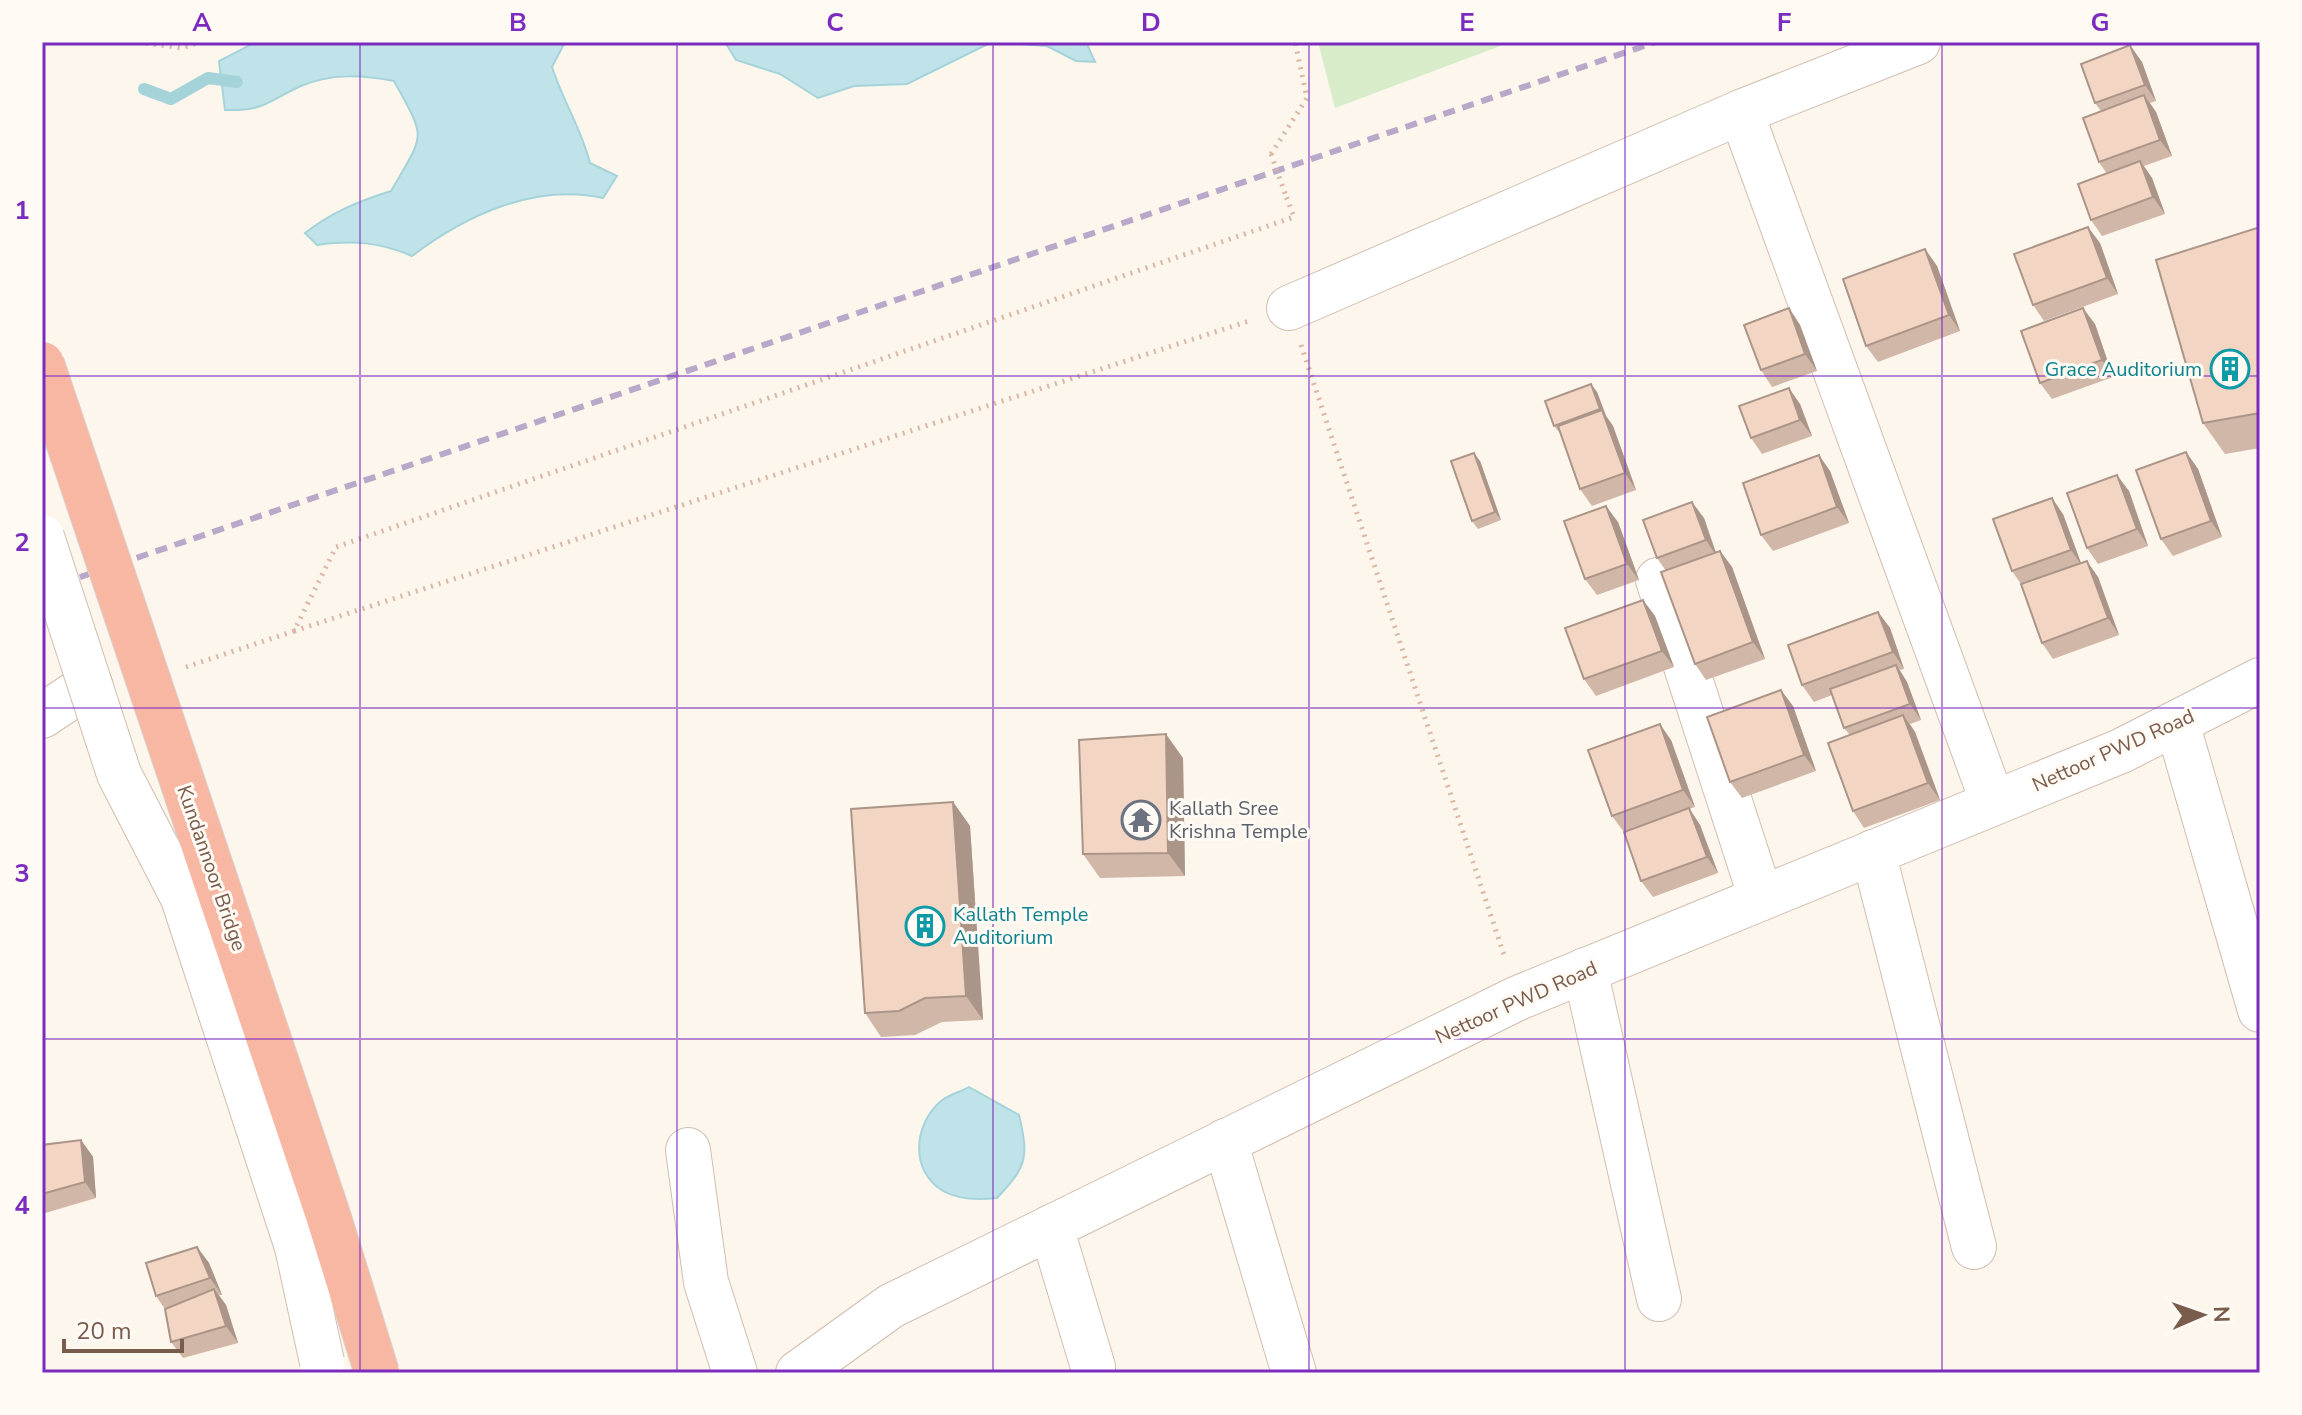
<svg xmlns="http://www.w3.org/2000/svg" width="2302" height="1415" font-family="'Nunito Sans',sans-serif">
	<rect width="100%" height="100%" fill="#fdf6ec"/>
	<polygon fill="#d8ecc9" points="1318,42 1511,42 1335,108"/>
	<g fill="#bfe3e8" stroke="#a5d3da" stroke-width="2">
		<path d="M256,42H565L552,67C563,101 581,128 590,163L617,176L603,198C535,183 466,215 412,256C379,242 353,240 317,245L305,233C332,212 359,201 391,191C425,132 427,141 394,81C362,75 332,73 301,86C266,102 265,111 225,110L219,61Z"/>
		<polygon points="725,42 1086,42 1095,62 1076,61 1047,46 992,42 907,84 854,86 818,98 780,74 736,60"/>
		<path d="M969,1087L1019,1115C1029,1158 1027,1166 997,1198C980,1200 959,1200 943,1191C910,1171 913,1125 941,1101C948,1095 960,1092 969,1087Z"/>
	</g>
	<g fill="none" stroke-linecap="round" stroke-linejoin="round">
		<polyline stroke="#a5d3da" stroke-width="12" points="144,89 171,99 208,78 237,82"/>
		<g stroke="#d1beb0" stroke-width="46">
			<g id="minor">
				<polyline points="1741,112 1993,803"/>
				<polyline points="1289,308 1741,112 1918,42"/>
				<polyline points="1658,580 1761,898"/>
				<polyline points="42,716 90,684"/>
				<polyline points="2177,723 2260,1010"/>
				<polyline points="1873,852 1974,1247"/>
				<polyline points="1585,970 1659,1299"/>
				<polyline points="1225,1141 1294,1373"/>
				<polyline points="688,1150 706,1282 735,1373"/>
				<polyline points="1051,1227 1093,1367"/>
				<polyline points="798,1373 891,1306 1518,998 2121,751 2260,680"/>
			</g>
		</g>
		<g stroke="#d9b8a5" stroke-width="5" stroke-dasharray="2 6" stroke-linecap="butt">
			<polyline points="138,42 182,48 200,42"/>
			<polyline points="1271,154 1307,98 1295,42"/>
			<polyline points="1301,345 1505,958"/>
			<polyline points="294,631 1252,320"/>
			<polyline points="186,667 294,631 336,547 1294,217 1286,196"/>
		</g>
		<use href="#minor" stroke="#fff" stroke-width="44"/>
		<polyline stroke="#b9a8c9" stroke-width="6" stroke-dasharray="12 8" stroke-linecap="butt" points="42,590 1656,42"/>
		<g stroke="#d1beb0" stroke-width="46" stroke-linecap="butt">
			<polyline id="minor-bridge" points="42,537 119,774 183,898 297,1247 322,1362"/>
		</g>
		<g stroke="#dad1cd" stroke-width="46" stroke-linecap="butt">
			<polyline id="highway-bridge" points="42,364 328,1215 377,1373"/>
		</g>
		<polyline stroke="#d9b8a5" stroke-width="5" stroke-dasharray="2 6" stroke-linecap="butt" points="1271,154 1286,196"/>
		<use href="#minor-bridge" stroke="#fff" stroke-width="44"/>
		<use href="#highway-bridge" stroke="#f7b7a3" stroke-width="44"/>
	</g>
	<g fill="#d1b7a8">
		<polygon points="2142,62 2156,101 2150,103 2156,112 2172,156 2144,166 2152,178 2165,214 2102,236 2091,220 2107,174 2099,162 2101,111 2095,103"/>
		<polygon points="2260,227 2260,448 2225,454 2203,423"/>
		<polygon points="2100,243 2118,294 2044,321 2033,305"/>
		<polygon points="1925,249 1937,266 1960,331 1878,362 1866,346"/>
		<polygon points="1789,308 1800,325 1817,371 1772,387 1761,370"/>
		<polygon points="2095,324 2113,377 2052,399 2040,383"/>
		<polygon points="1597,392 1606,416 1613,426 1636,490 1592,506 1580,489 1561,434 1554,426"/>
		<polygon points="1800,404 1812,436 1762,454 1751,438"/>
		<polygon points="2186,452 2198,469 2222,537 2173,556 2161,539"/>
		<polygon points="1480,461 1501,520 1478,529 1472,521"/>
		<polygon points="1830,471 1849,523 1773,551 1761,535"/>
		<polygon points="2129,491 2148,546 2098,564 2087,548"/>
		<polygon points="2063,514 2081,563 2098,577 2119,635 2053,659 2042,643 2021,584 2012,571"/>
		<polygon points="1704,518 1716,552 1720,551 1732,567 1765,659 1706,680 1695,664 1666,571 1657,558"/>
		<polygon points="1618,522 1639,580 1597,595 1585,579"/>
		<polygon points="1643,600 1655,616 1674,667 1596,696 1584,679"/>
		<polygon points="1878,612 1890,628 1904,669 1900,670 1907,682 1921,720 1910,724 1915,732 1940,800 1864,828 1853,811 1850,735 1844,728 1832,695 1814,702 1802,685"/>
		<polygon points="1793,706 1816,771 1742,798 1730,782"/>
		<polygon points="1671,740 1695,807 1689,809 1700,825 1718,873 1653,897 1641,881 1624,832 1612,816"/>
		<polygon points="1183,758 1185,876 1100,878 1083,854"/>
		<polygon points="953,802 970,826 983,1020 942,1022 915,1035 881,1037 865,1013"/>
		<polygon points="81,1140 93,1157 96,1198 42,1214 42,1145"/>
		<polygon points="197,1247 209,1263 222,1295 219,1295 226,1305 238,1343 183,1358 171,1342 165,1309 156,1296"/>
	</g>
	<g fill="#aa9588">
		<polygon points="2130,45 2142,62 2156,101 2145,85"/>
		<polygon points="2144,95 2156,112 2172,156 2160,140"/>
		<polygon points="2140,161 2152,178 2165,214 2153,197"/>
		<polygon points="2088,227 2100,243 2118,294 2107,278"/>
		<polygon points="1925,249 1937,266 1960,331 1949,315"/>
		<polygon points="1789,308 1800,325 1817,371 1805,354"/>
		<polygon points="2083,308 2095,324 2113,377 2102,360"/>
		<polygon points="1591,384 1597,392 1606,416 1613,426 1636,490 1625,473"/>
		<polygon points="1789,388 1800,404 1812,436 1800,420"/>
		<polygon points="2186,452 2198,469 2222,537 2211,521"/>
		<polygon points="1474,453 1480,461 1501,520 1495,512"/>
		<polygon points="1819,455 1830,471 1849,523 1837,507"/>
		<polygon points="2117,475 2129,491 2148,546 2137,529"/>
		<polygon points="2052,498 2063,514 2082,566 2071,550"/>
		<polygon points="1692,502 1704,518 1717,557 1706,540"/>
		<polygon points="1606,506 1618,522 1639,580 1627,564"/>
		<polygon points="1720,551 1732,567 1765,659 1753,642"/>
		<polygon points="2087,561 2098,577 2119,635 2108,618"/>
		<polygon points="1643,600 1655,616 1674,667 1662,651"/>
		<polygon points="1878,612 1890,628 1904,669 1893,652"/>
		<polygon points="1896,665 1907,682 1921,720 1910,704"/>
		<polygon points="1781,690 1793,706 1816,771 1804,755"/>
		<polygon points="1903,715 1915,732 1940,800 1928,783"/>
		<polygon points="1660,724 1671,740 1695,807 1683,790"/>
		<polygon points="1166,734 1183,758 1185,876 1168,853"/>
		<polygon points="953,802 970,826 983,1020 966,996"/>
		<polygon points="1689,808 1700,825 1718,873 1707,857"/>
		<polygon points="81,1140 93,1157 96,1198 85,1182"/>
		<polygon points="197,1247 209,1263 222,1295 210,1278"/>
		<polygon points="214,1289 226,1305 238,1343 226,1326"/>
	</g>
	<g fill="#f3d5c3" stroke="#aa9588" stroke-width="2">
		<polygon points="2130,45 2145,85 2095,103 2081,64"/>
		<polygon points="2144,95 2160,140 2099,162 2083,118"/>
		<polygon points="2140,161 2153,197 2091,220 2078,184"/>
		<polygon points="2088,227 2107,278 2033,305 2014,254"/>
		<polygon points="2260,227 2260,413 2203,423 2156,260"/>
		<polygon points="1925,249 1949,315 1866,346 1843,279"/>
		<polygon points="1789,308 1805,354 1761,370 1744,325"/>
		<polygon points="2083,308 2102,360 2040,383 2021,331"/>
		<polygon points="1591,384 1600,409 1554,426 1545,401"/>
		<polygon points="1789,388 1800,420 1751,438 1739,406"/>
		<polygon points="1602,410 1625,473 1580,489 1558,426"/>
		<polygon points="2186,452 2211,521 2161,539 2136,470"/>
		<polygon points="1474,453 1495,512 1472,521 1451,461"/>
		<polygon points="1819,455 1837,507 1761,535 1743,483"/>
		<polygon points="2117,475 2137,529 2087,548 2067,493"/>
		<polygon points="2052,498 2071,550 2012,571 1993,519"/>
		<polygon points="1692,502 1706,540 1657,558 1643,520"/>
		<polygon points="1606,506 1627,564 1585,579 1564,521"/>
		<polygon points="1720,551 1753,642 1695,664 1661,572"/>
		<polygon points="2087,561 2108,618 2042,643 2021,584"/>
		<polygon points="1643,600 1662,651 1584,679 1565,628"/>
		<polygon points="1878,612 1893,652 1802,685 1788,645"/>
		<polygon points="1896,665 1910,704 1844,728 1830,689"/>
		<polygon points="1781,690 1804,755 1730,782 1707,717"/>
		<polygon points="1903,715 1928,783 1853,811 1828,743"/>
		<polygon points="1660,724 1683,790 1612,816 1588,750"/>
		<polygon points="1166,734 1168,853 1083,854 1079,740"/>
		<polygon points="953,802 966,996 925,998 899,1011 865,1013 851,809"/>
		<polygon points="1689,808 1707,857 1641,881 1624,832"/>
		<polygon points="81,1140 85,1182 42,1194 42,1145"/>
		<polygon points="197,1247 210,1278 156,1296 146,1263"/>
		<polygon points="214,1289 226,1326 171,1342 165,1309"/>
	</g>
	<path fill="none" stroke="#7b2cbf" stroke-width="2" stroke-opacity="0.55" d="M360,42V1373M677,42V1373M993,42V1373M1309,42V1373M1625,42V1373M1942,42V1373M42,376H2260M42,708H2260M42,1039H2260"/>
	<defs>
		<g id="building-ring" transform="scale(2)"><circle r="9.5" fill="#fffaf3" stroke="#0f9aa8" stroke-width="1.5"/><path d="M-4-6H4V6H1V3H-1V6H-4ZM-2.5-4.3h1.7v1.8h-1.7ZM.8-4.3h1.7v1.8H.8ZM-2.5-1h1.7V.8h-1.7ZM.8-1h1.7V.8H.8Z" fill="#0f9aa8"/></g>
		<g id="temple-ring" transform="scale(2)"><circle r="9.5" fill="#fffaf3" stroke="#6b7280" stroke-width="1.5"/><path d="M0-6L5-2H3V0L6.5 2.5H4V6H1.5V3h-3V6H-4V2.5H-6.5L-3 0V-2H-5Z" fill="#6b7280"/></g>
	</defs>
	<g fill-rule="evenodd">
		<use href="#building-ring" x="2230" y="369"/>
		<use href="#temple-ring" x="1141" y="820"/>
		<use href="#building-ring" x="925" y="926"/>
	</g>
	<g text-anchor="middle" stroke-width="6" stroke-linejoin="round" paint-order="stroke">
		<g font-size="20" fill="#0d838f" stroke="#fffaf3" text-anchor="end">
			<text x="2202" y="376">Grace Auditorium</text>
			<text x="953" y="921" text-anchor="start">Kallath Temple<tspan x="953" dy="23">Auditorium</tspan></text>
		</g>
		<g font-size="20" fill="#7a5c4d" stroke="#fffaf3">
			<text transform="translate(2113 750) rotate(-24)" y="7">Nettoor PWD Road</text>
			<text transform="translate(212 868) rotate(71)" y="7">Kundannoor Bridge</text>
			<text transform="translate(1516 1002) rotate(-24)" y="7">Nettoor PWD Road</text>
		</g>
		<g font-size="20" fill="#5b616d" stroke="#fffaf3" text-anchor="start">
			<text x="1169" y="815">Kallath Sree<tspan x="1169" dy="23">Krishna Temple</tspan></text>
		</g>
	</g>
	<rect width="2302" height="1415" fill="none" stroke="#fffaf3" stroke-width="88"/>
	<g transform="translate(2202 1315) rotate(88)" stroke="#fffaf3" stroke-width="6" paint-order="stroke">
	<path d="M0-6L14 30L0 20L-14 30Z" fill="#7a5c4d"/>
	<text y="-12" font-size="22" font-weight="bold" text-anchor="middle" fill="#7a5c4d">N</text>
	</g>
	<path d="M64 1339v12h118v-12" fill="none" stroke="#7a5c4d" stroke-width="4"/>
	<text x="76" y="1339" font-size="24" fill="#7a5c4d" stroke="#fffaf3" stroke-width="6" paint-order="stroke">20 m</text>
	<rect x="44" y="44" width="2214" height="1327" fill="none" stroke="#7b2cbf" stroke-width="3"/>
	<g font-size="26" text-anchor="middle" font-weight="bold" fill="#7b2cbf">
		<text x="202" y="31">A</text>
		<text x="518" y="31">B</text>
		<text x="835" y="31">C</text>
		<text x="1151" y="31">D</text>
		<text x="1467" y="31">E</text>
		<text x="1784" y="31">F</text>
		<text x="2100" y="31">G</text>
		<text x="22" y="219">1</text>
		<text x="22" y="551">2</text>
		<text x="22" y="882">3</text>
		<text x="22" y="1214">4</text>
	</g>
</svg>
